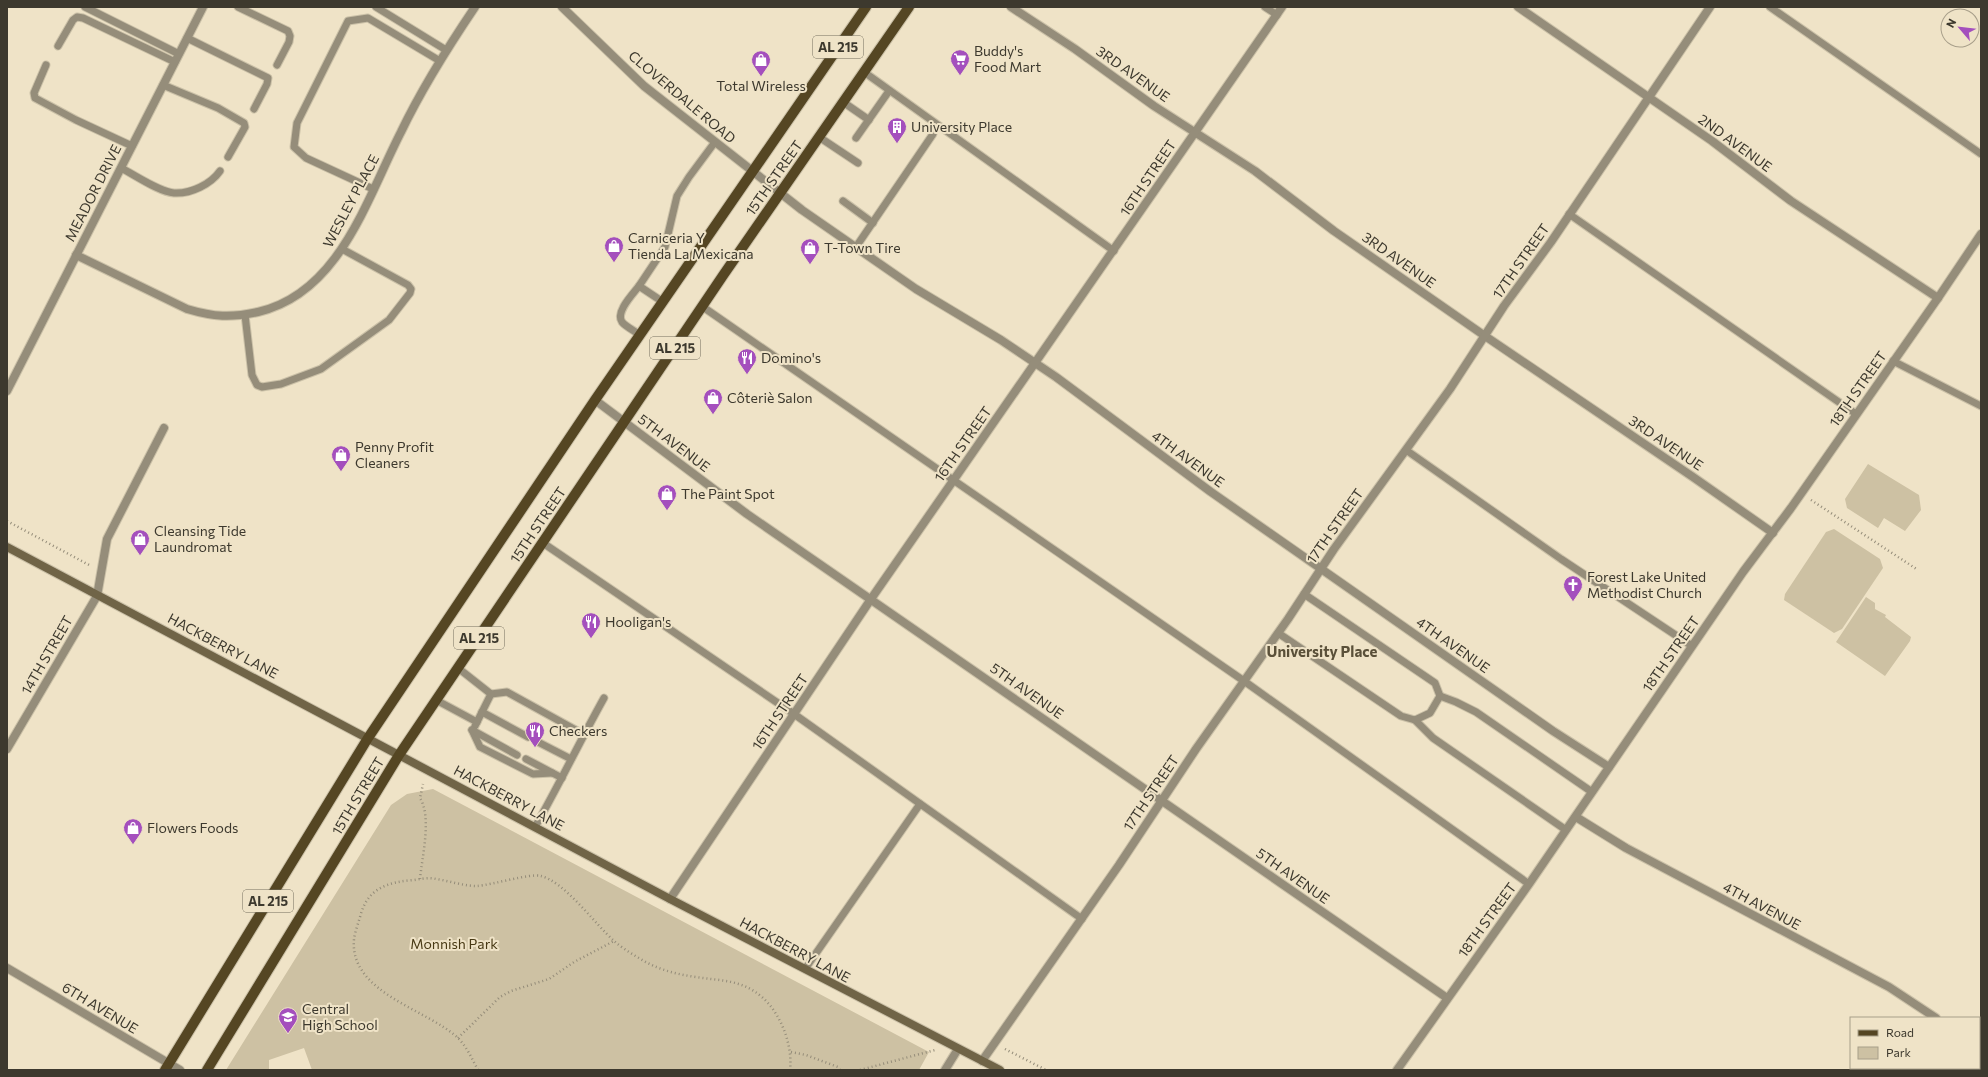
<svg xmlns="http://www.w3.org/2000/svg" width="1988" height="1077" font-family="Commissioner,sans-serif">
	<rect width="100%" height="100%" fill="#efe3c7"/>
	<g fill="#cdc1a3">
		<polygon points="1868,464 1919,495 1921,510 1905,531 1884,518 1878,528 1847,508 1845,499"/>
		<polygon points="1834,529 1880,559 1883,568 1842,629 1834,633 1784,600 1785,594 1826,532"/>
		<polygon points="1866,597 1875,603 1875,609 1886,615 1885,617 1911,637 1910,641 1885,676 1836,642"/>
		<polygon points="433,789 929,1052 919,1070 312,1070 304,1048 269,1060 269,1070 226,1070 391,805 407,794"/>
	</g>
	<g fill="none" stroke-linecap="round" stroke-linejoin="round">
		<g stroke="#cbc1a8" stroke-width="9">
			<g id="lane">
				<polyline points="85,7 179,54"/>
				<polyline points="238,7 288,31 290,36 289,42 277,65"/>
				<polyline points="376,7 446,50"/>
				<polyline points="1265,7 1277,15"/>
				<polyline points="1770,7 1981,154"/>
				<polyline points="187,38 268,78 267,84 254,109"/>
				<polyline points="58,46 73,20 77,17 83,18 175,62"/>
				<polyline points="46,65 34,93 35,98 76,120 132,146"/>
				<polyline points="864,72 1114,251"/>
				<polyline points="163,85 218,108 244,123 245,127 228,157"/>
				<polyline points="843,102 869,120"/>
				<polyline points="819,137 858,163"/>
				<polyline points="856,138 889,91"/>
				<path d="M121,168C135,175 159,192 174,193C191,194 211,184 220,171"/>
				<polyline points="373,189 306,158 294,147 297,123 348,21 368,18 440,61"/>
				<polyline points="843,201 873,223"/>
				<polyline points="1569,214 1856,414"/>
				<polyline points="856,247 933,134"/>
				<polyline points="639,286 665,247 677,196 689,177 715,142"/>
				<polyline points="703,307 1244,681 1529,884"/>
				<polyline points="245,315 252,375 257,385 262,387 281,384 321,369 389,320 410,293 411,289 408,285 342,249"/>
				<path d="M640,335C635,331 626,327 622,322C615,312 633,294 639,286L663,302"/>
				<polyline points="1893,361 1981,406"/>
				<polyline points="1406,450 1561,559 1692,646"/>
				<polyline points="543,543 794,714 1082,919"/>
				<polyline points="1278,633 1401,716 1415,720 1430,713 1440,696 1435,683 1304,594"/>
				<polyline points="458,668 491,694 507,692 583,734"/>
				<polyline points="1440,696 1456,702 1476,712 1592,792"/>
				<polyline points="436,700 477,722"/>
				<polyline points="482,712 528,737"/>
				<polyline points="1415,720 1433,738 1566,830"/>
				<polyline points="475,726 491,694"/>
				<polyline points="472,730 480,747 533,774 552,773"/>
				<polyline points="472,730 517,755"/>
				<polyline points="536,741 571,759"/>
				<polyline points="526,759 562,778"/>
				<path d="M535,827C559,785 580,741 604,698"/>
				<polyline points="805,969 920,804"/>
			</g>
		</g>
		<g stroke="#cbc1a8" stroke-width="10">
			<g id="street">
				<polyline points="562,7 644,86 802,210 916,289 1001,340 1056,377 1211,492 1553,731 1609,767"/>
				<polyline points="1011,7 1075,49 1154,106 1255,171 1334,231 1485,336 1693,477 1773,533"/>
				<polyline points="1518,7 1712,141 1791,201 1938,298"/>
				<path d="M76,255L187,309C214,317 231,318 258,312C340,293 367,198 401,132C422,88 448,47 475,7"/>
				<polyline points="7,391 203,7"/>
				<polyline points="595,400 747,514 1447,998"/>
				<polyline points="7,749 97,596 107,539 164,428"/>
				<polyline points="1576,817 1626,848 1889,987 1936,1018"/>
				<polyline points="670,899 871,599 1282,7"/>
				<polyline points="7,968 180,1070"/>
				<polyline points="1979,1046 1981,1048"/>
				<polyline points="982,1061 1119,865 1196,749 1288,619 1334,549 1450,389 1504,306 1551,242 1710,7"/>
				<polyline points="945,1070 958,1049"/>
				<polyline points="1397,1070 1529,884 1743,572 1791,508 1938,298 1981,234"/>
			</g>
		</g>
		<g stroke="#cbc1a8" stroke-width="10">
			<polyline id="secondary" points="7,547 670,899 1000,1070"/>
		</g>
		<g stroke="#cbc1a8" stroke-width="12">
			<g id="primary">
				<polyline points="165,1070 368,738 595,400 866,7"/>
				<polyline points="207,1070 399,755 724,274 909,7"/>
			</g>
		</g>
		<g stroke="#948c79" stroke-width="2.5" stroke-dasharray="1 3" stroke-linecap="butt">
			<polyline points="1811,500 1918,570"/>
			<polyline points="7,521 91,566"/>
			<path d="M420,879C422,857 432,817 420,798L423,784"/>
			<polyline points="458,1038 500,997 511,991 549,979 574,962 614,941"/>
			<polyline points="1005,1049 1046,1070"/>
			<polyline points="791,1052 806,1055 838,1067 840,1070"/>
			<path d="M478,1070C472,1059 467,1047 458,1038C427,1009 349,993 354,939C355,932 358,924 360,917C367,888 388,882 414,880C421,879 429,877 436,879C450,881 463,886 477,886C492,885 530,873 541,876C565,882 595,924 614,941C621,947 630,953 639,958C656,969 675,974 696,977C720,981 742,979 763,998C781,1014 793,1046 790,1070"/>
			<polyline points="860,1070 935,1050"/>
		</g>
		<use href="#lane" stroke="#958d7a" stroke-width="7"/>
		<use href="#street" stroke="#958d7a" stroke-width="8"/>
		<use href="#secondary" stroke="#706447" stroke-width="8"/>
		<use href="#primary" stroke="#554623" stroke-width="10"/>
	</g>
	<defs>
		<g id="supermarket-pin" transform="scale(1)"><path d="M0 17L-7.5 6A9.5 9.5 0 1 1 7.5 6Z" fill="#a44fbd" stroke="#efe3c7"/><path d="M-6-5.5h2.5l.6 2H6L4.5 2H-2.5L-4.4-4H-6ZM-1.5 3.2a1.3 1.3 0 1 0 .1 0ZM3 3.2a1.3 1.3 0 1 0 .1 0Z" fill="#fff"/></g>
		<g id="shop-pin" transform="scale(1)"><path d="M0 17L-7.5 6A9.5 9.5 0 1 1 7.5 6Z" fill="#a44fbd" stroke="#efe3c7"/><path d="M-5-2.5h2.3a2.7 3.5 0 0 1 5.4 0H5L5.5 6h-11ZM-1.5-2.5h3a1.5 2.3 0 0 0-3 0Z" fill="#fff"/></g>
		<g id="building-pin" transform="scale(1)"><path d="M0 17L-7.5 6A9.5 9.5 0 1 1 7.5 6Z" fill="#a44fbd" stroke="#efe3c7"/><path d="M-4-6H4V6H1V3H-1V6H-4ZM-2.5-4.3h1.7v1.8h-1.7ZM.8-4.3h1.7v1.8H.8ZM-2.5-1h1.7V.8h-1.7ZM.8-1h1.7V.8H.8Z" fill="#fff"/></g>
		<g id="restaurant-pin" transform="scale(1)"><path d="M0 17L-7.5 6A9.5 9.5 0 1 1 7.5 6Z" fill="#a44fbd" stroke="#efe3c7"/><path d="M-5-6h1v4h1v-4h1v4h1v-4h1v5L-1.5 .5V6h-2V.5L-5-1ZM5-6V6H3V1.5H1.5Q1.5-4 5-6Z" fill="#fff"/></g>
		<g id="church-pin" transform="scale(1)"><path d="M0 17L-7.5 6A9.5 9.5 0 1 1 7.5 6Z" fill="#a44fbd" stroke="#efe3c7"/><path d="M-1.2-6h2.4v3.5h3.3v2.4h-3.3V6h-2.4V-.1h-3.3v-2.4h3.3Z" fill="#fff"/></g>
		<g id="school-pin" transform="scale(1)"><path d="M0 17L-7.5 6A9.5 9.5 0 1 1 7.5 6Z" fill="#a44fbd" stroke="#efe3c7"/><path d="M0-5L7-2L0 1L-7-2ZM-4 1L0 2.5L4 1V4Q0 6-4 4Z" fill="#fff"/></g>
	</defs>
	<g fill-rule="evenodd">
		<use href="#supermarket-pin" x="960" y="59"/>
		<use href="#shop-pin" x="761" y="60"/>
		<use href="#building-pin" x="897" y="127"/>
		<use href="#shop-pin" x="614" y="246"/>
		<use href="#shop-pin" x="810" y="248"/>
		<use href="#restaurant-pin" x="747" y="358"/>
		<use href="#shop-pin" x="713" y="398"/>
		<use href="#shop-pin" x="341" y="455"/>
		<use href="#shop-pin" x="667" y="494"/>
		<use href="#shop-pin" x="140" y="539"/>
		<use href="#church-pin" x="1573" y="585"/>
		<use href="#restaurant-pin" x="591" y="622"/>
		<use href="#restaurant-pin" x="535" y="731"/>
		<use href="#shop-pin" x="133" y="828"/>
		<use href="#school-pin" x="288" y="1017"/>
	</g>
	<g text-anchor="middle" stroke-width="4" stroke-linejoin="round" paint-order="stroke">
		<g fill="#efe3c7" stroke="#726c5c" stroke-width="1">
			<rect x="813" y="36" width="50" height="22" rx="3"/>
			<rect x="650" y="337" width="50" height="22" rx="3"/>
			<rect x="454" y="627" width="50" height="22" rx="3"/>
			<rect x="243" y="890" width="50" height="22" rx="3"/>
		</g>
		<g font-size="13" font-weight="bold" fill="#3d392e">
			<text x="838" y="52">AL 215</text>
			<text x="675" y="353">AL 215</text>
			<text x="479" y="643">AL 215</text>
			<text x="268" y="906">AL 215</text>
		</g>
		<g font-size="14" fill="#3d392e" stroke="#efe3c7" text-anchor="start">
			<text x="974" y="56">Buddy's<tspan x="974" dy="16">Food Mart</tspan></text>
			<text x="761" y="91" text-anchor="middle">Total Wireless</text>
			<text x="911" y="132">University Place</text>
			<text x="628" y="243">Carniceria Y<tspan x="628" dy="16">Tienda La Mexicana</tspan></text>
			<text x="824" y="253">T-Town Tire</text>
			<text x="761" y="363">Domino's</text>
			<text x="727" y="403">Côteriè Salon</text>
			<text x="355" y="452">Penny Profit<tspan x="355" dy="16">Cleaners</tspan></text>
			<text x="681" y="499">The Paint Spot</text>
			<text x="154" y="536">Cleansing Tide<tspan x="154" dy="16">Laundromat</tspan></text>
			<text x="1587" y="582">Forest Lake United<tspan x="1587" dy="16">Methodist Church</tspan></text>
			<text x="605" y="627">Hooligan's</text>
			<text x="549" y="736">Checkers</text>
			<text x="147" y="833">Flowers Foods</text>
			<text x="302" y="1014">Central<tspan x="302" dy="16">High School</tspan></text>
		</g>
		<g font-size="14" fill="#3d392e" stroke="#efe3c7">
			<text transform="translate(1133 74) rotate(35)" y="5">3RD AVENUE</text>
			<text transform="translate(682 97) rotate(40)" y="5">CLOVERDALE ROAD</text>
			<text transform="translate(1735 143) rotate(36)" y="5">2ND AVENUE</text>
			<text transform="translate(774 178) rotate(-55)" y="5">15TH STREET</text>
			<text transform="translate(1148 178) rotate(-56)" y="5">16TH STREET</text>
			<text transform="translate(93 193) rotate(-63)" y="5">MEADOR DRIVE</text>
			<text transform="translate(351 201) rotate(-62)" y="5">WESLEY PLACE</text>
			<text transform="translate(1399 260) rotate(35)" y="5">3RD AVENUE</text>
			<text transform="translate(1521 261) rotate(-55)" y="5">17TH STREET</text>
			<text transform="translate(1858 389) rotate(-55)" y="5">18TH STREET</text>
			<text transform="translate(674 443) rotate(37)" y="5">5TH AVENUE</text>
			<text transform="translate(1666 443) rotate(34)" y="5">3RD AVENUE</text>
			<text transform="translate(963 444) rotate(-55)" y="5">16TH STREET</text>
			<text transform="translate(1188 459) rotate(36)" y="5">4TH AVENUE</text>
			<text transform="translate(538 525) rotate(-56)" y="5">15TH STREET</text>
			<text transform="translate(1335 526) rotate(-55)" y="5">17TH STREET</text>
			<text transform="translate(1453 645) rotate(35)" y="5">4TH AVENUE</text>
			<text transform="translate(223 646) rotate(28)" y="5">HACKBERRY LANE</text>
			<text transform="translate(1671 654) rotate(-55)" y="5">18TH STREET</text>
			<text transform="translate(47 655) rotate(-60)" y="5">14TH STREET</text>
			<text transform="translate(1027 691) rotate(35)" y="5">5TH AVENUE</text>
			<text transform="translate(780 712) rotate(-56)" y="5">16TH STREET</text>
			<text transform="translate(1151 793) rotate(-56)" y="5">17TH STREET</text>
			<text transform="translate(358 796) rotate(-59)" y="5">15TH STREET</text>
			<text transform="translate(509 798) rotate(28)" y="5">HACKBERRY LANE</text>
			<text transform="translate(1293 876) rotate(35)" y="5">5TH AVENUE</text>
			<text transform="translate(1762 906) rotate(28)" y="5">4TH AVENUE</text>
			<text transform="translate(1487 920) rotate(-54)" y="5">18TH STREET</text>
			<text transform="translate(795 950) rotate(28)" y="5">HACKBERRY LANE</text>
			<text transform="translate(100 1008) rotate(31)" y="5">6TH AVENUE</text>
		</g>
		<g font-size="14" fill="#483914" stroke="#efe3c7">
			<text x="454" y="949">Monnish Park</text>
		</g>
		<g font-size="15" font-weight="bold" fill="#5a5039" stroke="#efe3c7">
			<text x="1322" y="657">University Place</text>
		</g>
	</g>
	<rect width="1988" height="1077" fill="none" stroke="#3d392e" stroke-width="16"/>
	<rect x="1850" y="1017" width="130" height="52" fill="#efe3c7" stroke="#a89f8a"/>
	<rect x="1858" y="1030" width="20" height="6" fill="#554623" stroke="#a89f8a"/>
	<text x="1886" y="1037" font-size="12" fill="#3d392e">Road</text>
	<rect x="1858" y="1047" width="20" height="12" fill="#cdc1a3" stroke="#a89f8a"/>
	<text x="1886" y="1057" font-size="12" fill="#3d392e">Park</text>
	<g transform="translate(1960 28) rotate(298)"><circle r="19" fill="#efe3c7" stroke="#a89f8a"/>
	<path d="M0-3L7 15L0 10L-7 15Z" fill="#a44fbd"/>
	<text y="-6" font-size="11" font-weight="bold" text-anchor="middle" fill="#3d392e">N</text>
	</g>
</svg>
